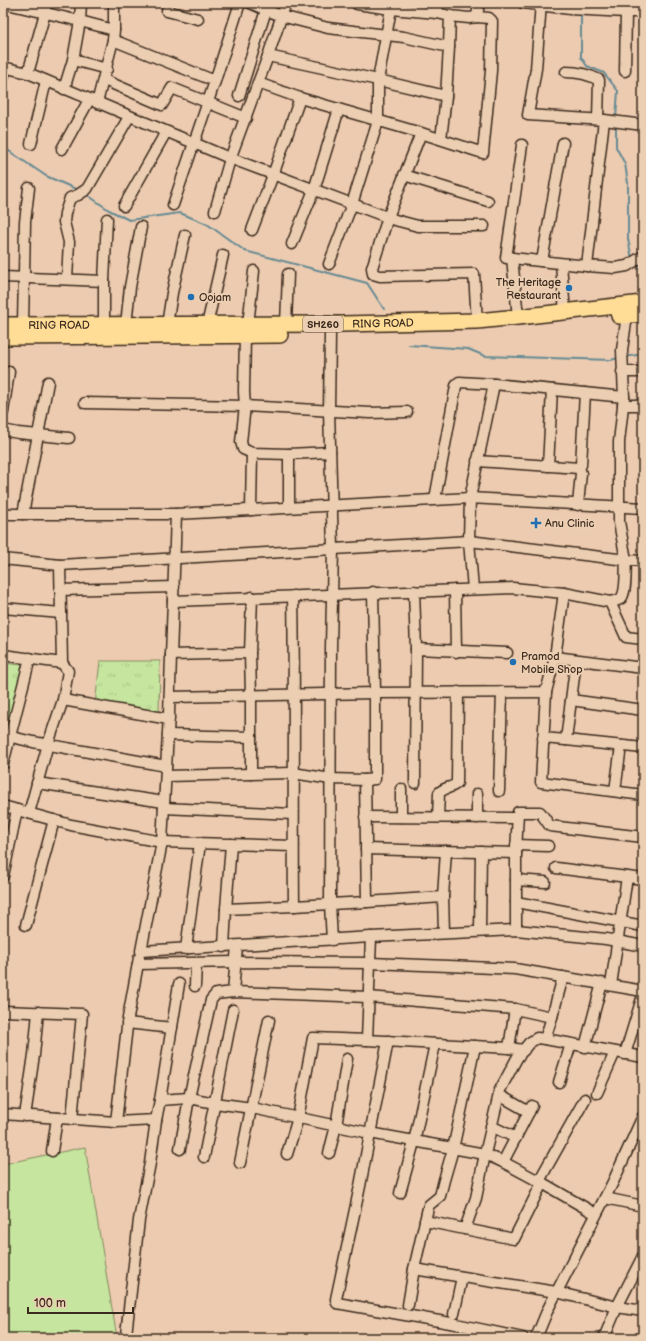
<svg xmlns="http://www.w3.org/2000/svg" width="646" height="1341" font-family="'Balsamiq Sans',sans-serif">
	<defs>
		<pattern id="park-tufts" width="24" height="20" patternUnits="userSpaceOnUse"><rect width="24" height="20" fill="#c6e59e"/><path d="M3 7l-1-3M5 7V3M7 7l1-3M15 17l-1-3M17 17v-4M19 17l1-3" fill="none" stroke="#abc588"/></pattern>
	</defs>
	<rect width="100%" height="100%" fill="#edcbb0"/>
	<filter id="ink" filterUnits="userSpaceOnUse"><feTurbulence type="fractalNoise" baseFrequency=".025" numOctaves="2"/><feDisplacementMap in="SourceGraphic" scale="8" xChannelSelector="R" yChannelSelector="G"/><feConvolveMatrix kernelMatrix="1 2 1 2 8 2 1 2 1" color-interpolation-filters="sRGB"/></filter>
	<g filter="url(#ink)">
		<polygon fill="#c6e59e" stroke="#80885e" points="85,1147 117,1338 3,1338 3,1164"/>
		<g fill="url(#park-tufts)" stroke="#80885e">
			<polygon points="100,661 160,661 159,714 95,705"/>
			<polygon points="3,663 23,665 8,727 3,726"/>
		</g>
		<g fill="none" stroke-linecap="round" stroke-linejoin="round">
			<g stroke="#658a93" stroke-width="2">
				<polyline points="581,15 581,57 587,66 604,73 618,91 616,118"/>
				<polyline points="616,125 616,147 625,164 628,183 628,239 632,259"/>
				<polyline points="3,147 46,176 78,190"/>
				<polyline points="86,194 109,210 129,220 180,213 207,224 245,251 367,283 384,309"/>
				<polyline points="636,264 643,273"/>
				<polyline points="409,345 468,349 485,356 611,360 618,358"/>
				<polyline points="625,357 643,354"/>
			</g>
			<g stroke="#3b2a1e" stroke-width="13">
				<g id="minor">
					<polyline points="3,3 80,21 73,60 64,89"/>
					<polyline points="81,3 80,21 114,30 114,3"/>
					<polyline points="168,3 167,11 198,19"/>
					<polyline points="250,3 281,16 328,28 404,37 449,47 450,16 437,13 391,9 392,3"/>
					<polyline points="286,3 268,56 378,80 446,96 449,47"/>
					<polyline points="523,3 570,9 626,12 643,12"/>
					<polyline points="541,3 536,69 528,115 604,120 587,266 615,268 627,266 643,256"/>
					<polyline points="437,13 438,3"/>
					<polyline points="450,16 469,18 477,17"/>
					<polyline points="114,30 113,40 215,81 240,3"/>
					<polyline points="73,60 107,69"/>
					<polyline points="3,67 28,73 227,157 395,220 418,226 484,226"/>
					<polyline points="625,71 626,12"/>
					<path d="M566,72C579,72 588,74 599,80L598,119"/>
					<polyline points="28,73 45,13 45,3"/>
					<polyline points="3,79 5,67"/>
					<polyline points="104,80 162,105 172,88 246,118"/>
					<polyline points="258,83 300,98 421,133 388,217 372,268 373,274 380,276 474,274 477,321"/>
					<polyline points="239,96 266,10"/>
					<polyline points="97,103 113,40"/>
					<polyline points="604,120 643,125"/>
					<polyline points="421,133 483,153 491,71 492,21 489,18 477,17 479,3"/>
					<polyline points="441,139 446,96"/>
					<polyline points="31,144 46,81"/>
					<polyline points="62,149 89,100"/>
					<polyline points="404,175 488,201"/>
					<polyline points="173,205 215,81"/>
					<polyline points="124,206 166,132"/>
					<polyline points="215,211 230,159 268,56"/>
					<polyline points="252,230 273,175 300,98"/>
					<polyline points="292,244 314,190 339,109"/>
					<polyline points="512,258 587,266"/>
					<polyline points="542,261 563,143"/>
					<polyline points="329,264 352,204 378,121 378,80 391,9 357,4"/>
					<polyline points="561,264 565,312"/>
					<polyline points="3,277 104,281 107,219"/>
					<polyline points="67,279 69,242 64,222 65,213 70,198 78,195 87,189 129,117"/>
					<polyline points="104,281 104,325"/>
					<polyline points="518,317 512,258 506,258 522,145"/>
					<polyline points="286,324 288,274"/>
					<polyline points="23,325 25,222 29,188"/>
					<polyline points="126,325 130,287 141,227"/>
					<polyline points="167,325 172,293 185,235"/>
					<polyline points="207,325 223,255"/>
					<polyline points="248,325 254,271"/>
					<polyline points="330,334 329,411 333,549 331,648 330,904 332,940"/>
					<polyline points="245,335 244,392 245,406 241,442 243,449 252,453 289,454 330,452"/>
					<polyline points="622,372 643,372"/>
					<polyline points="624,397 622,350 627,315"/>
					<polyline points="85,403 245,406 370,413 407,412"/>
					<polyline points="623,405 643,405"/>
					<polyline points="3,412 9,372"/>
					<polyline points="3,430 18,433 69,438"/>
					<polyline points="289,454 289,507"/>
					<polyline points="477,461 579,468"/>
					<polyline points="548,466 552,390"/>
					<polyline points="435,499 456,386 459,382 494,384"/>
					<polyline points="578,505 581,473 579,468 581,465 585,393"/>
					<polyline points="251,510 252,453"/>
					<polyline points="3,513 11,514 176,514 169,714 162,842 71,825 3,806"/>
					<polyline points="23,514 48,382"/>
					<polyline points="176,514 470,498 494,384 624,397 619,442 619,522 626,560 643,561"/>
					<path d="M3,559L60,565L469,541L626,560C625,569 627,589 622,597C620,601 614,601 610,602"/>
					<polyline points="60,565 62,663 68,671 63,700 169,719"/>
					<polyline points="473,589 469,541 470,498 643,508"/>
					<polyline points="60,590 174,587"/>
					<polyline points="455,590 456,652"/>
					<polyline points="414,591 416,649"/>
					<path d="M293,596C295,699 293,803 294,906L367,902"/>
					<polyline points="173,601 513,588 564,593 610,602 626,637 643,639"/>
					<polyline points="3,608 61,613"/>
					<polyline points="3,655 62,663"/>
					<polyline points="171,655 250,653"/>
					<polyline points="555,657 643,668"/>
					<polyline points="576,660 566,740 643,748"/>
					<polyline points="546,692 541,782 643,795"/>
					<polyline points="170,697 375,693 546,692 555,657 564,593"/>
					<polyline points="571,700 643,710"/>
					<polyline points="3,735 33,742 166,766"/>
					<polyline points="168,735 251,737"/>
					<polyline points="543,738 566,740"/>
					<polyline points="3,764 30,658"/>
					<polyline points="251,774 251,695 250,653 252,597"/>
					<polyline points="166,776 293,773 331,779 365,780 367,902 443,897 444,933"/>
					<polyline points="365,780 375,779 375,693 373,592"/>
					<polyline points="37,783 164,802"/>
					<polyline points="415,783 416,649 507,653"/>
					<polyline points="499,791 502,692"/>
					<polyline points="615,791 621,746"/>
					<polyline points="164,808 293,814"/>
					<polyline points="29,813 48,744 63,700"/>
					<polyline points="365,817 517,818"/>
					<polyline points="401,817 401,789"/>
					<path d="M438,817L439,793C444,787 453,788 457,783L458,692"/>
					<polyline points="477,818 477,794"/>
					<polyline points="516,845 548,846"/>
					<polyline points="293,846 162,842 141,951 371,937 516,930 606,939 643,946"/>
					<polyline points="366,849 516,853 518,812 540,812 550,826 643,837"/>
					<polyline points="516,853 516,930"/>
					<polyline points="556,868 643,879"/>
					<polyline points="3,876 17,810"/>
					<polyline points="516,880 545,882"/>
					<polyline points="443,897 446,851"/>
					<polyline points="516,902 643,926"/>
					<polyline points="226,909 231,844"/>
					<polyline points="26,925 54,820"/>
					<polyline points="480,931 481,852"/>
					<polyline points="371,937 367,1040 509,1048 524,1050"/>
					<polyline points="224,947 226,909 294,906"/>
					<polyline points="186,949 200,843"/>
					<polyline points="138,964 235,962 370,963 449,966 515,969 643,991"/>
					<polyline points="611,985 627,877"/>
					<polyline points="195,986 196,963"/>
					<polyline points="233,992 237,946"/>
					<polyline points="3,1011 82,1014 72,1119"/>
					<polyline points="552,1017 545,1039 643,1057"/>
					<polyline points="127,1023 172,1028"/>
					<polyline points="388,1041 360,1186 336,1299 337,1303 456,1324 523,1338"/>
					<polyline points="585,1047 602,983"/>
					<polyline points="509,1048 515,1009"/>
					<polyline points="625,1054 643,995"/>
					<polyline points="559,1082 571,1044"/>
					<polyline points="597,1093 615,1052"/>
					<polyline points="499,1095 529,1112"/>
					<polyline points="160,1100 179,984"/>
					<polyline points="3,1114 116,1122 156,1120 160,1100 189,1098 215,1103 252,1108 370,1133 485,1154 503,1162 544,1184 596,1214"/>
					<polyline points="25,1116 34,1055 38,1012"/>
					<polyline points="116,1122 128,1018 139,958"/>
					<polyline points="491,1126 516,1138"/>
					<polyline points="180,1149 189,1098 211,1000 216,994 233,992 368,997 515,1009 552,1017 563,977"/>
					<polyline points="52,1151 57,1118"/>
					<polyline points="329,1153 336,1126 347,1059"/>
					<polyline points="287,1154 298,1118 313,1038 367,1040"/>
					<polyline points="204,1157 233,1010"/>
					<polyline points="503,1162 532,1106"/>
					<polyline points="240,1163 269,1020"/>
					<polyline points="539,1181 585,1099"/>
					<polyline points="542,1183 514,1239 425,1221 414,1269 556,1292 617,1307 643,1311"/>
					<polyline points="400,1193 414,1142 435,1044"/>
					<polyline points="605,1198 643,1206"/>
					<polyline points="425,1221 428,1208 429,1205 440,1196 444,1180 453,1149 475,1046"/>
					<polyline points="465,1229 476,1198 485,1154 500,1090 517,1058 529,1043 537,1038 545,1039"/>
					<polyline points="408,1305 414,1269"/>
					<polyline points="454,1314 462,1277"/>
					<polyline points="127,1338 126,1335 139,1220 150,1163 156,1120"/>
					<polyline points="536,1338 548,1309 613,1182 643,1116"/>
					<polyline points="604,1338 617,1307 643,1256"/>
				</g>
			</g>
			<g stroke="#3b2a1e" stroke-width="18">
				<g id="highway">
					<polyline points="619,316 643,314"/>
					<path id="s1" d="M3,325L342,324L477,321L518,317L643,303"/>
					<polyline points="3,337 280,335"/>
				</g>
			</g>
			<use href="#minor" stroke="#eccfb2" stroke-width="10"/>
			<use href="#highway" stroke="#ffdd96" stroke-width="15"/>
		</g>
	</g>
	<g fill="#1f6fb2" stroke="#eccfb2" stroke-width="1.5">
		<circle cx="569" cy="288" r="4"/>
		<circle cx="191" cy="297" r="4"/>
		<path d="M534 517h4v4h4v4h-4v4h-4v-4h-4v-4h4z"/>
		<circle cx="513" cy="662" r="4"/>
	</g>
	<g text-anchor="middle" stroke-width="4" stroke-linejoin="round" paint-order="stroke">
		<rect fill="#eccfb2" stroke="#705c4a" stroke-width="1" x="303" y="316" width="40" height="16" rx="3"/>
		<g font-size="10" font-weight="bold" fill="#3b2a1e">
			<text x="323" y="328">SH260</text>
		</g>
		<g font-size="11" fill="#3b2a1e" stroke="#eccfb2" text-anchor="start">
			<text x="561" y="286" text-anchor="end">The Heritage<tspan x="561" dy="13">Restaurant</tspan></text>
			<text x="199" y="301">Oojam</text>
			<text x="545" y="527">Anu Clinic</text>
			<text x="521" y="660">Pramod<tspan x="521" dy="13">Mobile Shop</tspan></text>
		</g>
		<g font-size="11" fill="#3b2a1e" stroke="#eccfb2">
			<text dy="4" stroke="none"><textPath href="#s1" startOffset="380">RING ROAD</textPath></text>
			<text dy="4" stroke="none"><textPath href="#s1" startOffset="56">RING ROAD</textPath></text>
		</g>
	</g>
	<rect width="646" height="1341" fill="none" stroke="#eccfb2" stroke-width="16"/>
	<rect x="8" y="8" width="630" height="1325" fill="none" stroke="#3b2a1e" stroke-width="1.5" filter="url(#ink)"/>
	<path d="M28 1307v6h105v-6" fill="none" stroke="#3b2a1e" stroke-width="2"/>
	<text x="34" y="1307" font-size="12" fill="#3b2a1e" stroke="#eccfb2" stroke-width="3" paint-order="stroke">100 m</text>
</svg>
